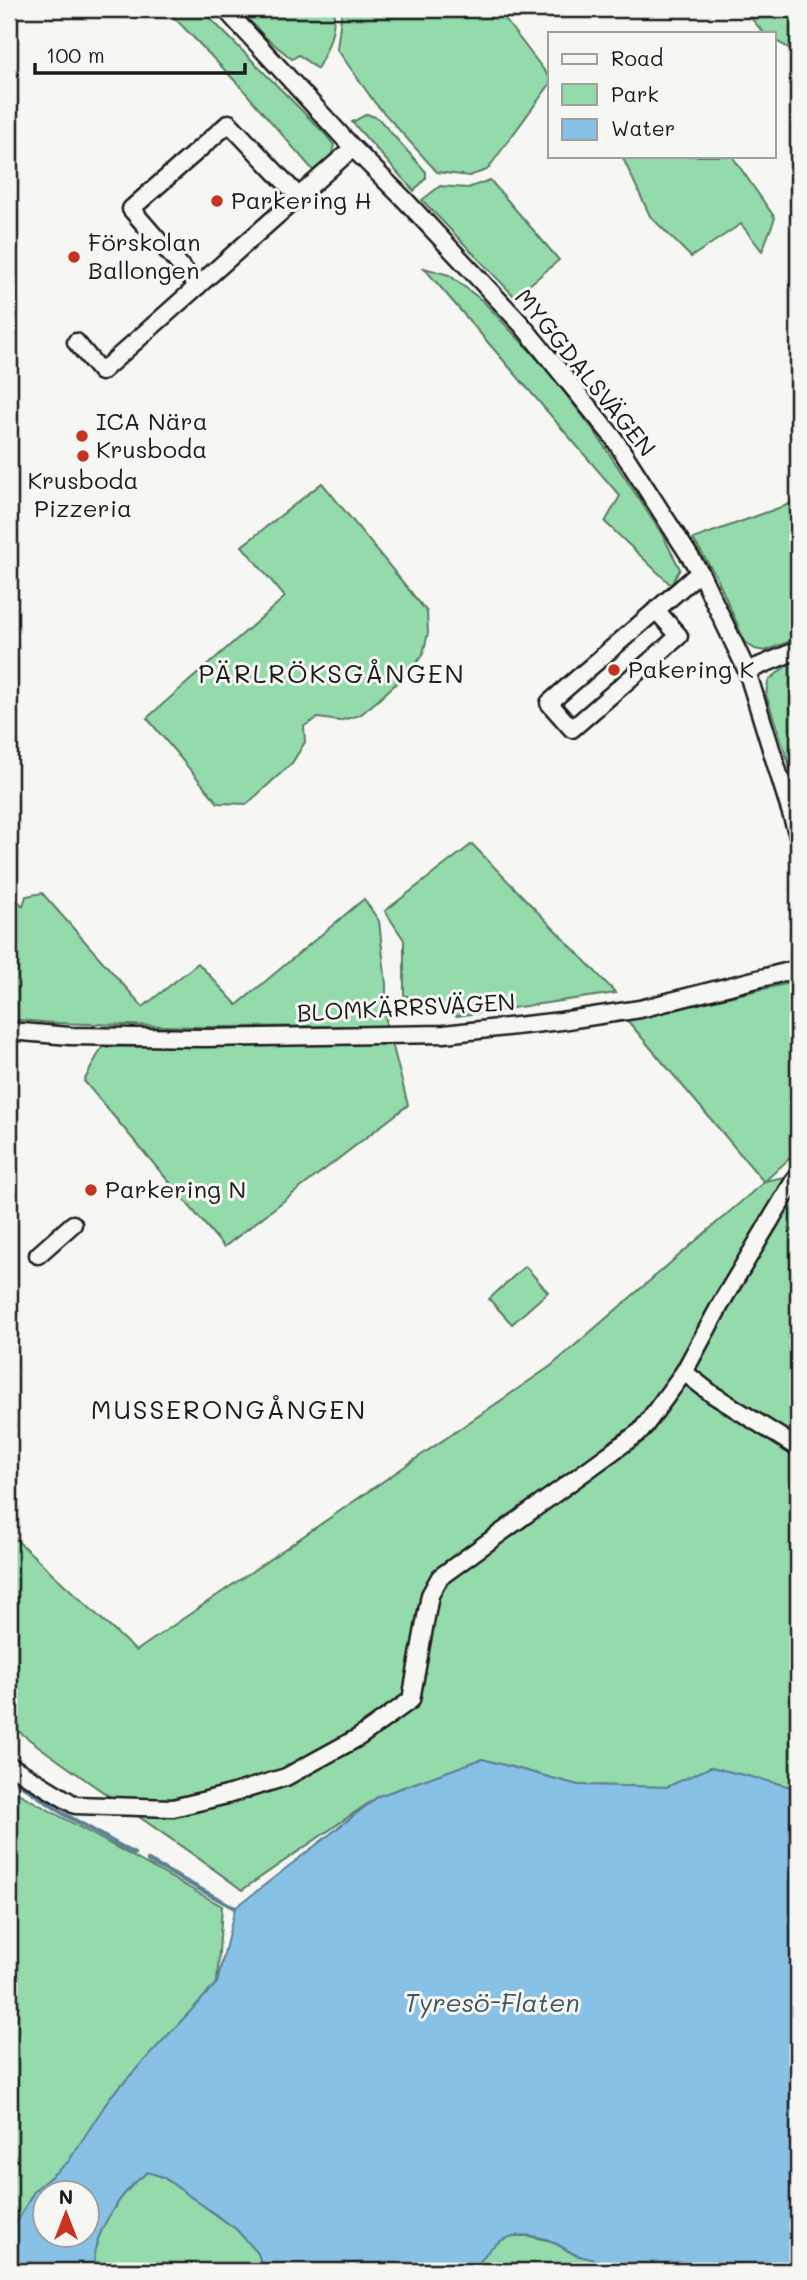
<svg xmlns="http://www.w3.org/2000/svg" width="807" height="2280" font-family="Mali,sans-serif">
	<rect width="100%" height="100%" fill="#f6f6f2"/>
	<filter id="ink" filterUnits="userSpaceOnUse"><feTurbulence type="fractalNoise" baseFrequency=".0143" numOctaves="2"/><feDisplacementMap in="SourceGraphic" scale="14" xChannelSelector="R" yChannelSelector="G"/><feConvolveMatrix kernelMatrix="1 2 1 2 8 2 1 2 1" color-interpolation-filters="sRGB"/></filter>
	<g filter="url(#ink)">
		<g fill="#93dbaa" stroke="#587c63" stroke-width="2">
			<polygon points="166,9 201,9 325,134 334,145 331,159 318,176 239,85"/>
			<path d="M239,9H334C335,32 328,49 317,69L299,55L292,59L264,36Z"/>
			<polygon points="342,9 497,9 550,78 550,84 487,170 469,176 437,172 375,103 337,49"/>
			<polygon points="743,9 798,9 798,53 774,40 774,33 764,33"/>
			<polygon points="367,114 378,118 426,172 426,178 414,191 352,122"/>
			<polygon points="622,156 732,156 775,218 762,251 741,224 691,257 650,216"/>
			<polygon points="490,180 559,260 515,297 422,200 440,186 468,188"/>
			<polygon points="424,268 449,275 484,302 543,365 595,432 662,534 680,569 671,585 605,522 620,496"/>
			<polygon points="322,483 427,612 428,633 423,654 413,668 377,701 360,715 339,721 318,718 304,726 305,742 292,763 247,804 218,803 147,718 285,597 242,546"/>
			<polygon points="798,501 798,638 765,651 755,649 745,642 716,576 693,539"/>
			<polygon points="798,659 798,791 766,695 768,681 791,662"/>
			<polygon points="472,844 616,993 457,1016 404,995 404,940 385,911"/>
			<polygon points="42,893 143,1007 198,963 237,1005 364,899 379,921 386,984 386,1026 201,1027 53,1023 9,1019 9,911 19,902 23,906 26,896"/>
			<path d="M794,982L798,983V1142L790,1158L765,1181L798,1174V1786L791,1787L711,1767L667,1787L578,1785L482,1759L379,1796L242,1890C165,1832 84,1782 9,1724V1533L136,1651L551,1366L764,1182L627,1020Z"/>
			<polygon points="392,1043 408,1105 224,1247 84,1081 102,1047"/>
			<polygon points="525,1266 548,1292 512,1324 489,1299"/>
			<polygon points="9,1788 222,1906 217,1983 111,2096 68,2163 35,2190 9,2236"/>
			<path d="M148,2172L163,2177L236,2229L258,2253L263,2271H96C96,2264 93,2256 95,2249C102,2221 124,2189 148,2172Z"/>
			<polygon points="508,2236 529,2236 551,2241 575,2255 615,2264 642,2263 655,2271 474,2271 490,2247"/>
		</g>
		<path fill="#87c2e6" stroke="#5c8095" stroke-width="2" fill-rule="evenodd" d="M482,1759L578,1785L667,1787L711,1767L791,1787L798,1786V2271H655C636,2259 634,2266 614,2264C604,2263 593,2259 583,2257C570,2254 561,2245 549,2240C512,2228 492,2239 474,2271H263L258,2253L236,2229L163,2177L148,2172C124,2188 102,2221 95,2249C93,2256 95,2264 96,2271H9V2236L35,2190L68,2162L111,2096L217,1983L235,1908L379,1796ZM46,2192H88V2234H46Z"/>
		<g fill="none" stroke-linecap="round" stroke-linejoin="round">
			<g stroke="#5c8095" stroke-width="4.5">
				<polyline points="9,1776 64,1814 134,1854"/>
				<polyline points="148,1861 235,1908"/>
			</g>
			<g stroke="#1c1c1c" stroke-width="21">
				<g id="minor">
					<polyline points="225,9 353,148 405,200 522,325 613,437 700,572 747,671 798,836"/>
					<polyline points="198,286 131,209 229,123 299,197"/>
					<polyline points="76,342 101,372 353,148"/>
					<polyline points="656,610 679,636 572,729 549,703 700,572"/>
					<polyline points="747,671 798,650"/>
					<polyline points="9,1031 70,1036 203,1038 444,1034 561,1021 640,1009 793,970 798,966"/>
					<polyline points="38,1255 73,1224"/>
					<polyline points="684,1372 712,1394 798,1448"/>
					<polyline points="9,1765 75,1805 173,1808 227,1795 286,1777 359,1737 411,1700 430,1595 440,1577 641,1431 684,1372 724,1298 798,1174"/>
				</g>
			</g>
			<use href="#minor" stroke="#f6f6f2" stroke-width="16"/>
		</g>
	</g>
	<g fill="#c8321e" stroke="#f6f6f2" stroke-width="2.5">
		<circle cx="217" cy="201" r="7"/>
		<circle cx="74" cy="257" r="7"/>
		<circle cx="82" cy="436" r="7"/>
		<circle cx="83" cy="456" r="7"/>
		<circle cx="614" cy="670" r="7"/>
		<circle cx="91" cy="1190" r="7"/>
	</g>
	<g text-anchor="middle" stroke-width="6" stroke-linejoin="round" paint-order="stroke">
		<g font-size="24" fill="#1c1c1c" stroke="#f6f6f2" text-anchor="start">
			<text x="231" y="209">Parkering H</text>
			<text x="88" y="251">Förskolan<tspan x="88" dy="28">Ballongen</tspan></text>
			<text x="96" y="430">ICA Nära<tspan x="96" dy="28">Krusboda</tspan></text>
			<text x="83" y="489" text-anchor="middle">Krusboda<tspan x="83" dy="28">Pizzeria</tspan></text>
			<text x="628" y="678">Pakering K</text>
			<text x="105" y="1198">Parkering N</text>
		</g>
		<g font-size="24" fill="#1c1c1c" stroke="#f6f6f2">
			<text transform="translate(585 373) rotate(51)" y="8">MYGGDALSVÄGEN</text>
			<text transform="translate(406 1008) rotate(-3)" y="8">BLOMKÄRRSVÄGEN</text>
		</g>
		<g font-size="26" letter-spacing="2" fill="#1c1c1c" stroke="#f6f6f2">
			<text x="332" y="683">PÄRLRÖKSGÅNGEN</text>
			<text x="229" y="1419">MUSSERONGÅNGEN</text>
		</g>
		<g font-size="26" font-style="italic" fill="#415663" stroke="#f6f6f2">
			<text x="492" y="2012">Tyresö-Flaten</text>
		</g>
	</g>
	<rect width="807" height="2280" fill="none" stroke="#f6f6f2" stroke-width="35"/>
	<rect x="18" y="18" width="772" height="2245" fill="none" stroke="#1c1c1c" stroke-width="2.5" filter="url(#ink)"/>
	<rect x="548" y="32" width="228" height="126" fill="#f6f6f2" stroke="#9f9f9c" stroke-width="2"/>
	<rect x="562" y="54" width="35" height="10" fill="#f6f6f2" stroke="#9f9f9c" stroke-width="2"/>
	<text x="611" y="66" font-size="21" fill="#1c1c1c">Road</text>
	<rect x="562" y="84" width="35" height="21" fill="#93dbaa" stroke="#9f9f9c" stroke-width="2"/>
	<text x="611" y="102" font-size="21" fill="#1c1c1c">Park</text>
	<rect x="562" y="119" width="35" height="21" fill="#87c2e6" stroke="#9f9f9c" stroke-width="2"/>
	<text x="611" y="136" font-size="21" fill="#1c1c1c">Water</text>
	<g transform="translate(66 2214)"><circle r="33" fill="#f6f6f2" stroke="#9f9f9c" stroke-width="2"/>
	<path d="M0-5L12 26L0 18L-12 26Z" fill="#c8321e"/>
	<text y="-10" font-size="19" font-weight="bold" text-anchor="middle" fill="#1c1c1c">N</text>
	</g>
	<path d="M35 63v10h210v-10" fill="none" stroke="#1c1c1c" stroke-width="3.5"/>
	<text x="46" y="63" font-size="21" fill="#1c1c1c" stroke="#f6f6f2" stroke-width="5" paint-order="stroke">100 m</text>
</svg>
